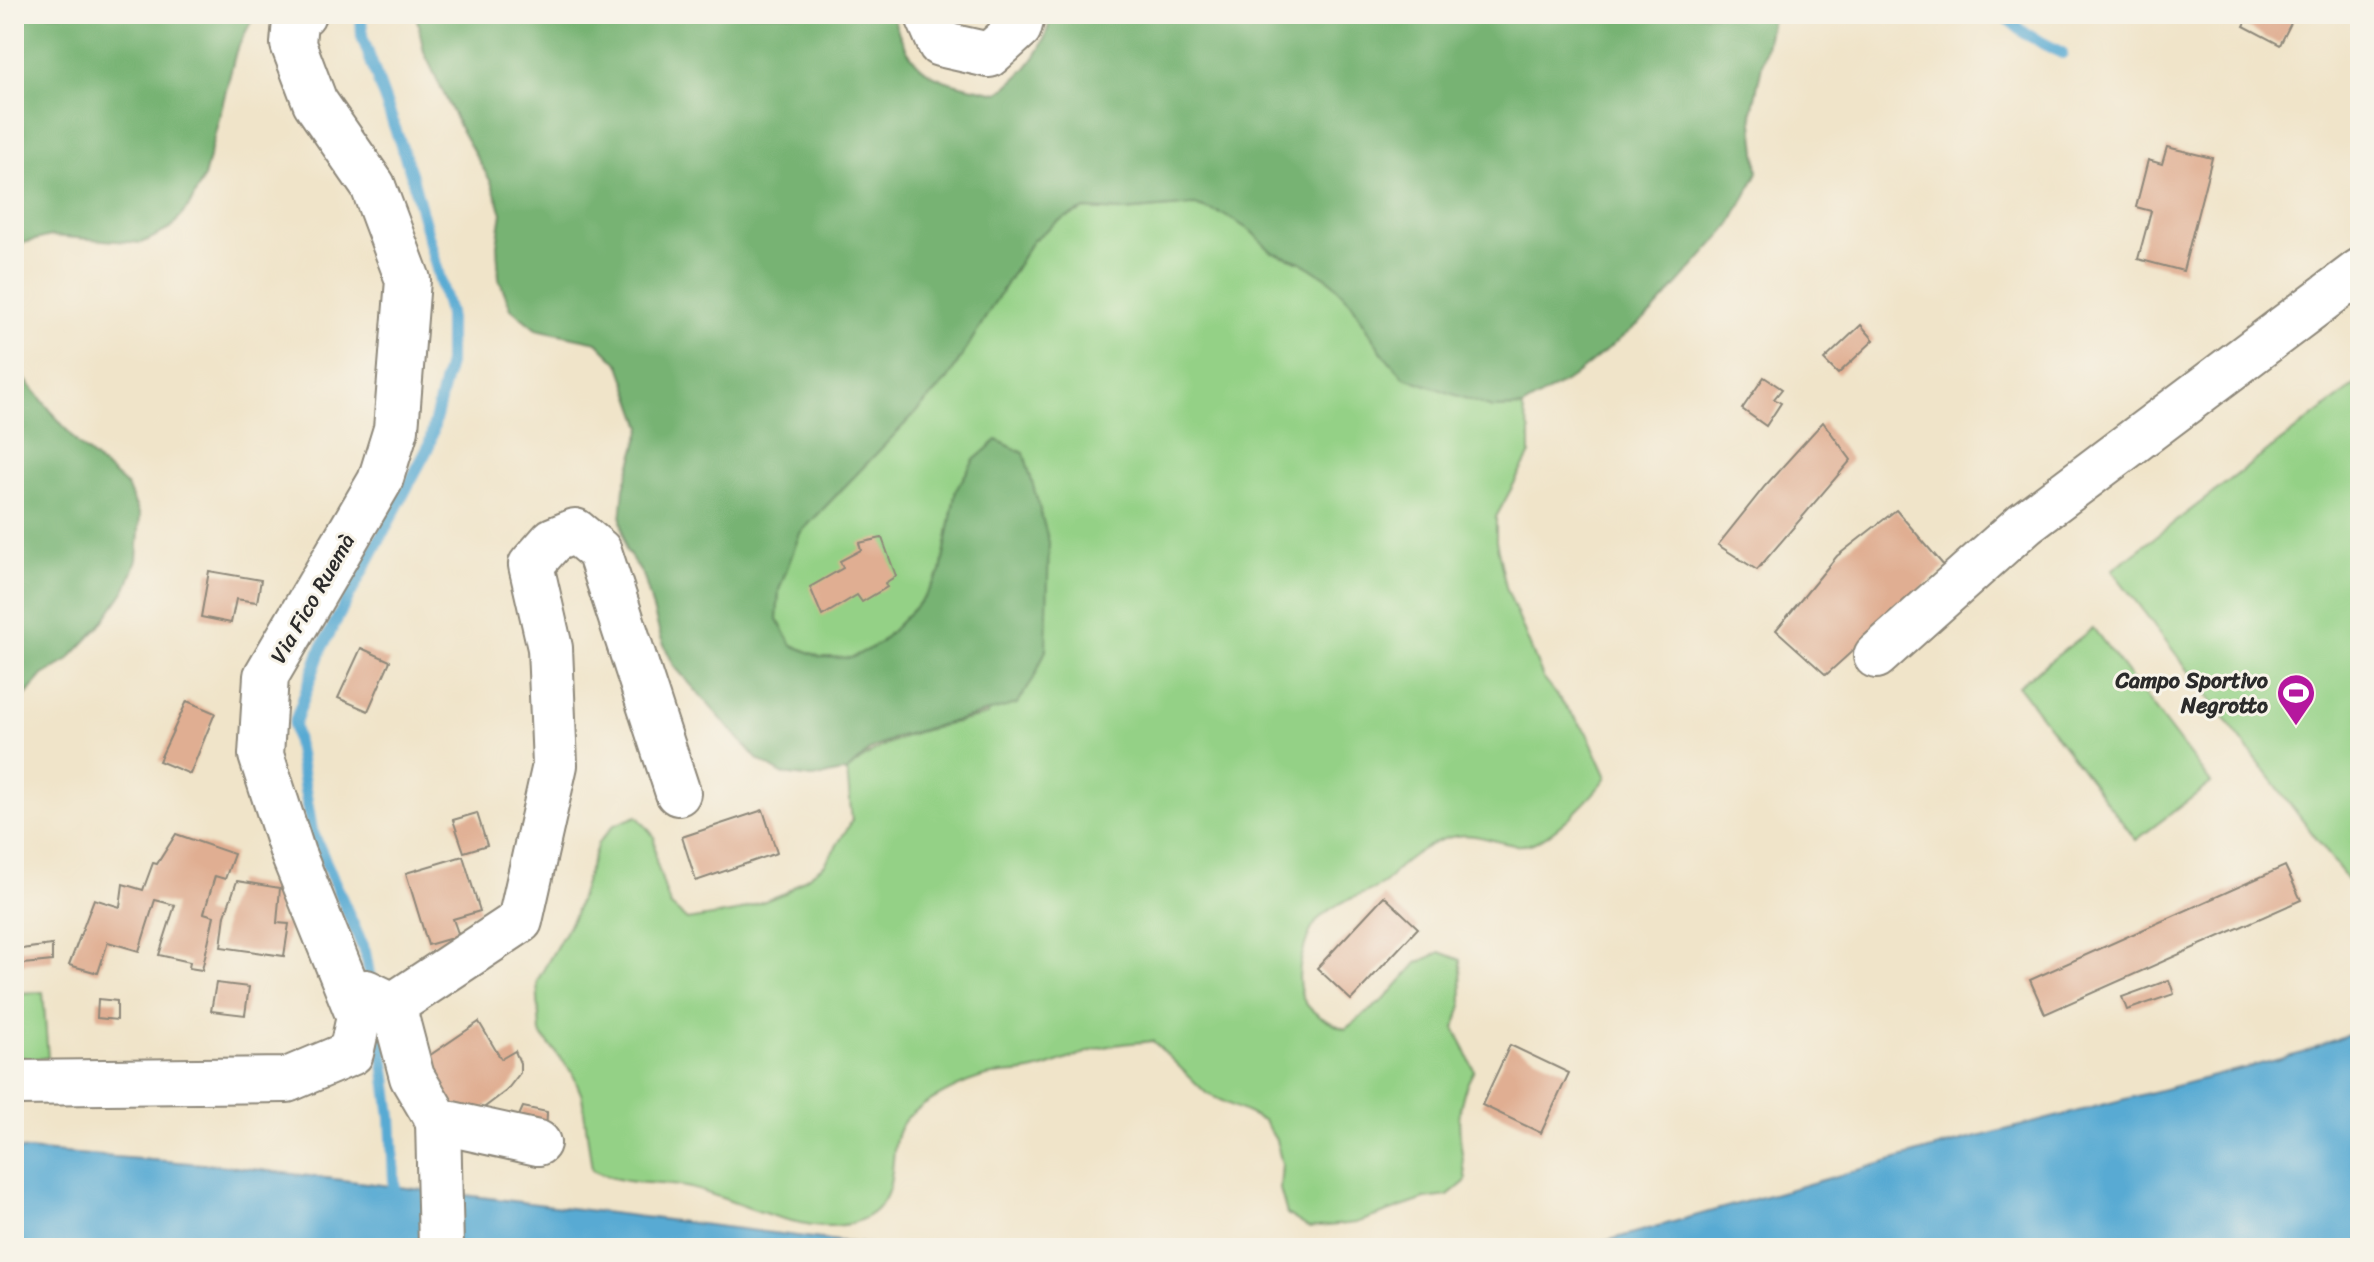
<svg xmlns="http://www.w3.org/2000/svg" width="2374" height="1262" font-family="Sriracha,sans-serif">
	<rect width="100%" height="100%" fill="#f7f3e8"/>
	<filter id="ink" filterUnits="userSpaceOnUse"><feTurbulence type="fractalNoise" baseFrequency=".0125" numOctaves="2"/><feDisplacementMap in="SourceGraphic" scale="16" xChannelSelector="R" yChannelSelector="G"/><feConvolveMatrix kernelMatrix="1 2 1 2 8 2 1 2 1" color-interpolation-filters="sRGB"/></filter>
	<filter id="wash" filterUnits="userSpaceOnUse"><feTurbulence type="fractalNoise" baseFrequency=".006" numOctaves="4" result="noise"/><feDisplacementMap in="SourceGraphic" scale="32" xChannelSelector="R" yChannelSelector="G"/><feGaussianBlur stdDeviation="1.8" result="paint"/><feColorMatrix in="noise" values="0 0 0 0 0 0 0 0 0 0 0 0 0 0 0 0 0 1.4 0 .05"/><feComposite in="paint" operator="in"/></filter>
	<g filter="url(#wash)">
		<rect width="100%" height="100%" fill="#f0e4c9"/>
		<g fill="#94d186" stroke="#607e58" stroke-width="2">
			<path d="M1195,205L1225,215L1251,231L1272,252L1301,262L1329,279L1351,302L1383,354L1492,408L1522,407L1530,432V454L1496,517V541L1506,587L1543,678L1587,733L1607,777C1592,797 1558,832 1535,842C1509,854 1481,827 1447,838C1432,842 1411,856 1400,866C1394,871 1390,879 1383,884C1364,896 1341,899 1324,914C1311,925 1306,940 1302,956C1292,998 1307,1014 1345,1029L1385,999L1417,963L1440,952L1461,960L1462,1005L1455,1028L1474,1070C1451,1111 1460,1136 1466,1181L1448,1196L1425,1199L1356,1223L1309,1228L1287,1214L1280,1189L1282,1164L1276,1140L1263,1120L1207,1094L1153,1041C1137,1043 1120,1043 1105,1047C1081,1053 1059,1064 1035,1070C1020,1074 1003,1073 987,1076C964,1081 924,1102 907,1118C884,1141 902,1186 877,1209C830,1254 735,1197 686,1187C652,1181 624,1186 592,1170L582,1096L572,1072L540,1033L537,981L574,916L598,843L614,825L637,816L654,836L656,861L670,905L687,920L736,912L785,893L825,864L852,821L847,771C890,733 933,728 987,715L956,490L941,572L924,598L879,644L851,658L820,657L792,645L777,619L779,590L800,533L948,379L1032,241L1058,221L1085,209L1123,211Z"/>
			<polygon points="2360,381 2360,883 2354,888 2112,570"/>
			<polygon points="2093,628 2211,783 2136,840 2018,686"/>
			<polygon points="43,992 48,1058 14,1060 14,993"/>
		</g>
		<g fill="#77b373" stroke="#516f4f" stroke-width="2">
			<polygon points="14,14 255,14 236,51 204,177 190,205 170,229 142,243 51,236 23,243 14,251"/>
			<path d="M416,14H892C913,80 936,80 998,93C1026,72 1046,50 1051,14H1773L1752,112L1758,172L1730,226L1652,313L1573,377L1522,407L1492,408L1404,377L1383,354L1351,302L1329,279L1301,262L1272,252L1251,231L1225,215L1195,205L1123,211L1085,209L1058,221L1032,241L948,379L800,533L779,590L777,619L792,645L820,657L851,658L879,644L924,598L941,572L956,490L974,460L997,440L1024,453L1049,542L1046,650L1034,678L1017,704L897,737L870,750L847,771L813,778L782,774L757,759L674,666L661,638L644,577L626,550L621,520L624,488L642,427L620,365L597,342L536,329L511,309L499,279L497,245L502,213L491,182L460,128L424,52Z"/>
			<polygon points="14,366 79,445 127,486 140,516 137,560 127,587 100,626 67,661 43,675 14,709"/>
		</g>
		<g fill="#58aad3" stroke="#426a7f" stroke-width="2">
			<polygon points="2360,1029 2360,1248 1581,1248 1943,1146 2303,1053"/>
			<polygon points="14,1149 228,1166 895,1248 14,1248"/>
		</g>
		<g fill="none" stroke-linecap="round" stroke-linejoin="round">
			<g stroke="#58aad3" stroke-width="12">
				<polyline points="361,14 362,36 411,173 449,313 449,363 429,446 321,649 294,725 312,831 365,952 371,985"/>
				<polyline points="2002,14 2026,34 2062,53"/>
				<polyline points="381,1039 391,1117 395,1200"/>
			</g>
		</g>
		<g id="blocks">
			<g fill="#e0ae92">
				<polygon points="2250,14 2288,14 2294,17 2280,45 2244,26"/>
				<polygon points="2167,147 2212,158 2183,271 2138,259 2151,211 2136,207 2148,160 2162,164"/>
				<polygon points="1861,325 1874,340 1838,374 1824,360"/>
				<polygon points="1764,377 1782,389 1774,399 1781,403 1766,426 1742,409"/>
				<polygon points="1823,422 1851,460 1757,570 1718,545 1765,486"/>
				<polygon points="1896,510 1945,567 1826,675 1776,630 1837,556"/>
				<polygon points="882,538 896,576 885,583 887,587 862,602 857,595 822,616 810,587 843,568 840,561 861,550 859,543"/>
				<polygon points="209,571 261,580 257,602 236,599 231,623 201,617"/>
				<polygon points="361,648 390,661 368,711 338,698"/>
				<polygon points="187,701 215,713 190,774 159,761"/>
				<polygon points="763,810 777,853 696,881 682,837"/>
				<polygon points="477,813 487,845 464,852 453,820"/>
				<polygon points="176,834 234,854 225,879 215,876 204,913 214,916 202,970 189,968 190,962 159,955 175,905 155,900 139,951 108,942 98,973 69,965 94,899 120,907 123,884 143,890 153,863 157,864"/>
				<polygon points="463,856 480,911 453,919 459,936 428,945 406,873"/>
				<polygon points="2285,866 2301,900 2045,1014 2030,980"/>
				<polygon points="237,881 280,888 277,923 289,924 284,956 221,947 225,915"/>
				<polygon points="1384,896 1418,928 1351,1000 1317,968"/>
				<polygon points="52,945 52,961 14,965 14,950"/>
				<polygon points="2169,980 2174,994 2127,1010 2122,997"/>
				<polygon points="216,983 249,987 245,1015 211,1011"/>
				<polygon points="98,999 117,1001 117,1020 97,1018"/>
				<polygon points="479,1022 501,1059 515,1051 520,1063 520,1073 506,1091 465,1122 420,1062"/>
				<polygon points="1510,1045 1569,1073 1541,1133 1482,1105"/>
				<polygon points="523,1107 547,1112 546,1137 514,1127"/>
			</g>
		</g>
	</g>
	<g filter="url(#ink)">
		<use href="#blocks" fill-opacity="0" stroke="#8e887a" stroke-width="2"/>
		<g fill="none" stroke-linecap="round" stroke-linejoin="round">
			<g stroke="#8e887a" stroke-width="48">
				<g id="minor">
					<polyline points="927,14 940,44 989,55 1019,28 1023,14"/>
					<polyline points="1876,656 2025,523 2360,271"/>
					<polyline points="366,992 393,1005 412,1077 438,1121 538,1143"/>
					<polyline points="393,1005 520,921 555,765 550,648 531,565 553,540 575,531 599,551 678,793"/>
					<polyline points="14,1083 287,1080 351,1053 359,1017 293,854 261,755 266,676 380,481 396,429 408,280 373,186 315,102 293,44 295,20 303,14"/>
					<polyline points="438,1121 441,1248"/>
				</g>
			</g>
			<use href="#minor" stroke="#fff" stroke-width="44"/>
		</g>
	</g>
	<defs>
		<g id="stadium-pin" transform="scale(2)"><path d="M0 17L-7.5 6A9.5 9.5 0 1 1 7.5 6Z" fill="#b5179e" stroke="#f7f3e8"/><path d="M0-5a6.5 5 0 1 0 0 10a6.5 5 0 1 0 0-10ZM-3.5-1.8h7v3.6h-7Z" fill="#fff"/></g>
	</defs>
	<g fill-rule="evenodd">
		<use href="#stadium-pin" x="2296" y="693"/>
	</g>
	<g text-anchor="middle" stroke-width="6" stroke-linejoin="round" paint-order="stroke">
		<g font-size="22" fill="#2b2b2b" stroke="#f7f3e8">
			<text transform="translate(312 598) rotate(-60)" y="8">Via Fico Ruemà</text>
		</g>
		<g font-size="22" font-weight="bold" fill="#2b2b2b" stroke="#f7f3e8" text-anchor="end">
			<text x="2268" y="688">Campo Sportivo<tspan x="2268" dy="25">Negrotto</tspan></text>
		</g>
	</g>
	<rect width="2374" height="1262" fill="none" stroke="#f7f3e8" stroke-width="48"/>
</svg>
